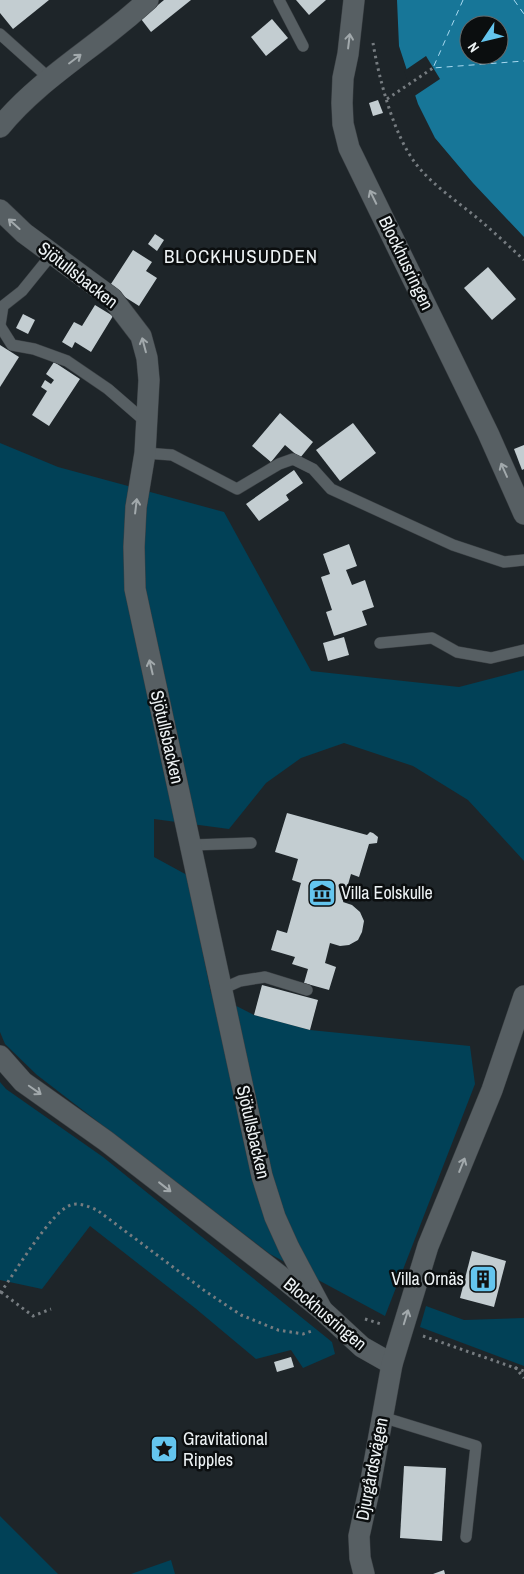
<svg xmlns="http://www.w3.org/2000/svg" width="524" height="1574" font-family="'Archivo Narrow',sans-serif">
	<rect width="100%" height="100%" fill="#1e2529"/>
	<g fill="#014157">
		<polygon points="0,443 58,467 224,512 311,671 459,687 524,670 524,861 468,800 413,766 344,743 301,758 266,783 229,829 154,819 154,857 187,875 211,993 254,1015 310,1030 470,1046 475,1084 385,1316 270,1254 37,1075 5,1044 0,1032"/>
		<polygon points="0,1082 6,1089 103,1157 332,1342 335,1354 303,1368 291,1350 256,1359 195,1308 90,1226 42,1289 0,1280"/>
		<polygon points="426,1306 464,1320 524,1318 524,1366 420,1327"/>
		<polygon points="0,1516 58,1574 59,1574 0,1574"/>
		<polygon points="171,1560 175,1574 131,1574"/>
	</g>
	<path fill="#177698" fill-rule="evenodd" d="M397,0H524V237L473,183L435,138L418,104L399,46ZM469,25H499V55H469Z"/>
	<polygon fill="#1e2529" points="426,56 440,79 413,97 404,71"/>
	<g fill="none" stroke-linecap="round" stroke-linejoin="round">
		<g stroke="#a8d9f0" stroke-width="1" stroke-dasharray="6 5" stroke-linecap="butt">
			<polyline points="463,0 433,68 524,61"/>
			<polyline points="514,0 524,14"/>
		</g>
	</g>
	<g fill="#c3cdd1">
		<polygon points="0,0 49,0 13,29 0,13"/>
		<polygon points="164,0 191,0 151,32 141,19"/>
		<polygon points="296,0 326,0 309,15"/>
		<polygon points="272,19 288,38 266,56 251,37"/>
		<polygon points="378,100 383,113 373,116 369,103"/>
		<polygon points="155,234 164,240 157,251 148,244"/>
		<polygon points="133,250 152,262 146,271 157,278 139,306 109,287"/>
		<polygon points="488,267 516,299 492,320 464,288"/>
		<polygon points="95,305 113,316 91,352 75,342 72,348 62,342 74,322 82,326"/>
		<polygon points="23,314 35,320 28,334 16,328"/>
		<polygon points="0,345 19,357 0,387"/>
		<polygon points="54,362 80,379 49,426 32,415 47,391 41,387 45,380 51,384 54,380 46,374"/>
		<polygon points="280,413 313,442 300,458 285,445 271,462 252,446"/>
		<polygon points="353,423 376,453 340,481 316,450"/>
		<polygon points="524,445 524,469 522,470 514,449"/>
		<polygon points="294,470 303,483 286,495 289,500 259,521 246,504"/>
		<polygon points="349,544 357,566 346,570 352,585 365,580 374,607 362,611 367,625 334,636 326,612 332,610 321,577 330,574 323,554"/>
		<polygon points="344,637 349,655 328,661 323,643"/>
		<polygon points="287,813 367,835 370,832 373,833 378,837 377,843 369,844 359,877 351,874 343,902 352,905 360,912 364,921 362,932 358,940 349,945 340,946 330,943 325,963 336,967 329,990 304,983 308,969 292,964 295,957 271,950 277,930 287,933 301,883 292,880 298,859 275,852"/>
		<polygon points="262,985 318,1000 310,1030 254,1015"/>
		<polygon points="472,1251 506,1261 494,1307 460,1298"/>
		<polygon points="291,1357 294,1367 277,1372 274,1362"/>
		<polygon points="404,1466 446,1468 442,1541 400,1538"/>
		<polygon points="444,1570 445,1574 433,1574"/>
	</g>
	<g fill="none" stroke-linecap="round" stroke-linejoin="round">
		<g stroke="#3b4044" stroke-width="12">
			<g id="lane">
				<polyline points="279,0 303,46"/>
				<polyline points="0,34 49,78"/>
				<polyline points="0,325 3,306 22,291 52,254"/>
				<polyline points="0,326 12,345 34,349 67,361 108,389 146,422"/>
				<polyline points="145,453 172,455 237,489 279,464 293,459 313,469 331,489 453,545 504,562 524,560"/>
				<polyline points="380,643 432,638 457,652 491,658 524,650"/>
				<polyline points="192,845 251,843"/>
				<polyline points="222,989 240,981 265,977 307,990"/>
				<polyline points="382,1417 476,1446 466,1537"/>
			</g>
		</g>
		<g stroke="#3b4044" stroke-width="22">
			<g id="street">
				<polyline points="354,0 348,54 343,78 342,103 343,124 349,148 488,433 524,514"/>
				<path d="M0,127C31,89 72,62 110,32C123,22 136,11 148,0"/>
				<polyline points="0,210 24,233 112,298 141,336 147,358 149,380 145,453 136,507 134,547 135,589 262,1176 275,1217 289,1248 322,1310"/>
				<polyline points="0,1056 23,1082 106,1141 284,1279 322,1310 362,1347 392,1364"/>
				<polyline points="364,1574 360,1558 359,1536 370,1486 392,1364 428,1246 492,1090 524,996"/>
			</g>
		</g>
		<g stroke="#767c80" stroke-width="3" stroke-dasharray="2.5 4" stroke-linecap="butt">
			<path d="M373,43C379,79 394,136 416,164C434,187 460,203 482,222C496,234 510,247 524,260"/>
			<polyline points="387,99 433,68"/>
			<path d="M0,1292H1C14,1274 52,1210 71,1205C79,1202 90,1207 97,1210L205,1291L241,1315L278,1330L303,1334L312,1331"/>
			<polyline points="1,1292 33,1316 51,1309"/>
			<polyline points="365,1319 381,1324"/>
			<polyline points="423,1336 524,1371"/>
			<polyline points="515,1367 524,1378"/>
		</g>
		<use href="#lane" stroke="#575f63" stroke-width="11"/>
		<use href="#street" stroke="#575f63" stroke-width="21"/>
	</g>
	<defs><path id="oneway-shaft" d="M-6 0H5M1.5-3L5.5 0L1.5 3" fill="none" stroke-width="1.6" stroke-linecap="round" stroke-linejoin="round" transform="scale(1.25)"/></defs>
	<g stroke="#a2a9ac">
		<use href="#oneway-shaft" transform="translate(349 41) rotate(-83)"/>
		<use href="#oneway-shaft" transform="translate(75 59) rotate(-37)"/>
		<use href="#oneway-shaft" transform="translate(373 197) rotate(-116)"/>
		<use href="#oneway-shaft" transform="translate(14 224) rotate(-138)"/>
		<use href="#oneway-shaft" transform="translate(144 345) rotate(-105)"/>
		<use href="#oneway-shaft" transform="translate(504 470) rotate(-114)"/>
		<use href="#oneway-shaft" transform="translate(136 506) rotate(-83)"/>
		<use href="#oneway-shaft" transform="translate(151 667) rotate(-103)"/>
		<use href="#oneway-shaft" transform="translate(35 1090) rotate(35)"/>
		<use href="#oneway-shaft" transform="translate(462 1165) rotate(-68)"/>
		<use href="#oneway-shaft" transform="translate(165 1187) rotate(38)"/>
		<use href="#oneway-shaft" transform="translate(406 1317) rotate(-73)"/>
	</g>
	<defs>
		<g id="museum-square" transform="scale(1.4375)"><rect x="-9" y="-9" width="18" height="18" rx="4" fill="#64c5ee" stroke="#0b0e0f"/><path d="M0-6L6-3V-2H-6V-3ZM-5-1h2V3h-2ZM-1-1h2V3h-2ZM3-1h2V3H3ZM-6 4H6V6H-6Z" fill="#111"/></g>
		<g id="building-square" transform="scale(1.4375)"><rect x="-9" y="-9" width="18" height="18" rx="4" fill="#64c5ee" stroke="#0b0e0f"/><path d="M-4-6H4V6H1V3H-1V6H-4ZM-2.5-4.3h1.7v1.8h-1.7ZM.8-4.3h1.7v1.8H.8ZM-2.5-1h1.7V.8h-1.7ZM.8-1h1.7V.8H.8Z" fill="#111"/></g>
		<g id="sight-square" transform="scale(1.4375)"><rect x="-9" y="-9" width="18" height="18" rx="4" fill="#64c5ee" stroke="#0b0e0f"/><path d="M0-6L1.8-2.2L6-1.7L2.9 1.2L3.7 5.4L0 3.3L-3.7 5.4L-2.9 1.2L-6-1.7L-1.8-2.2Z" fill="#111"/></g>
	</defs>
	<g fill-rule="evenodd">
		<use href="#museum-square" x="322" y="893"/>
		<use href="#building-square" x="483" y="1279"/>
		<use href="#sight-square" x="164" y="1449"/>
	</g>
	<g text-anchor="middle" stroke-width="5" stroke-linejoin="round" paint-order="stroke">
		<g font-size="18" fill="#eef3f5" stroke="#0b0e0f">
			<text transform="translate(406 263) rotate(64)" y="6">Blockhusringen</text>
			<text transform="translate(78 275) rotate(38)" y="6">Sjötullsbacken</text>
			<text transform="translate(167 737) rotate(77)" y="6">Sjötullsbacken</text>
			<text transform="translate(253 1132) rotate(77)" y="6">Sjötullsbacken</text>
			<text transform="translate(325 1314) rotate(40)" y="6">Blockhusringen</text>
			<text transform="translate(372 1469) rotate(-79)" y="6">Djurgårdsvägen</text>
		</g>
		<g font-size="18" fill="#eef3f5" stroke="#0b0e0f" text-anchor="start">
			<text x="341" y="899">Villa Eolskulle</text>
			<text x="464" y="1285" text-anchor="end">Villa Ornäs</text>
			<text x="183" y="1445">Gravitational<tspan x="183" dy="21">Ripples</tspan></text>
		</g>
		<g font-size="19" letter-spacing="1" fill="#eef3f5" stroke="#0b0e0f">
			<text x="241" y="263">BLOCKHUSUDDEN</text>
		</g>
	</g>
	<g transform="translate(484 40) rotate(235)"><circle r="24" fill="#0b0e0f" stroke="#666a6b"/>
	<path d="M0-4L9 19L0 12L-9 19Z" fill="#64c5ee"/>
	<text y="-8" font-size="14" font-weight="bold" text-anchor="middle" fill="#eef3f5">N</text>
	</g>
</svg>
